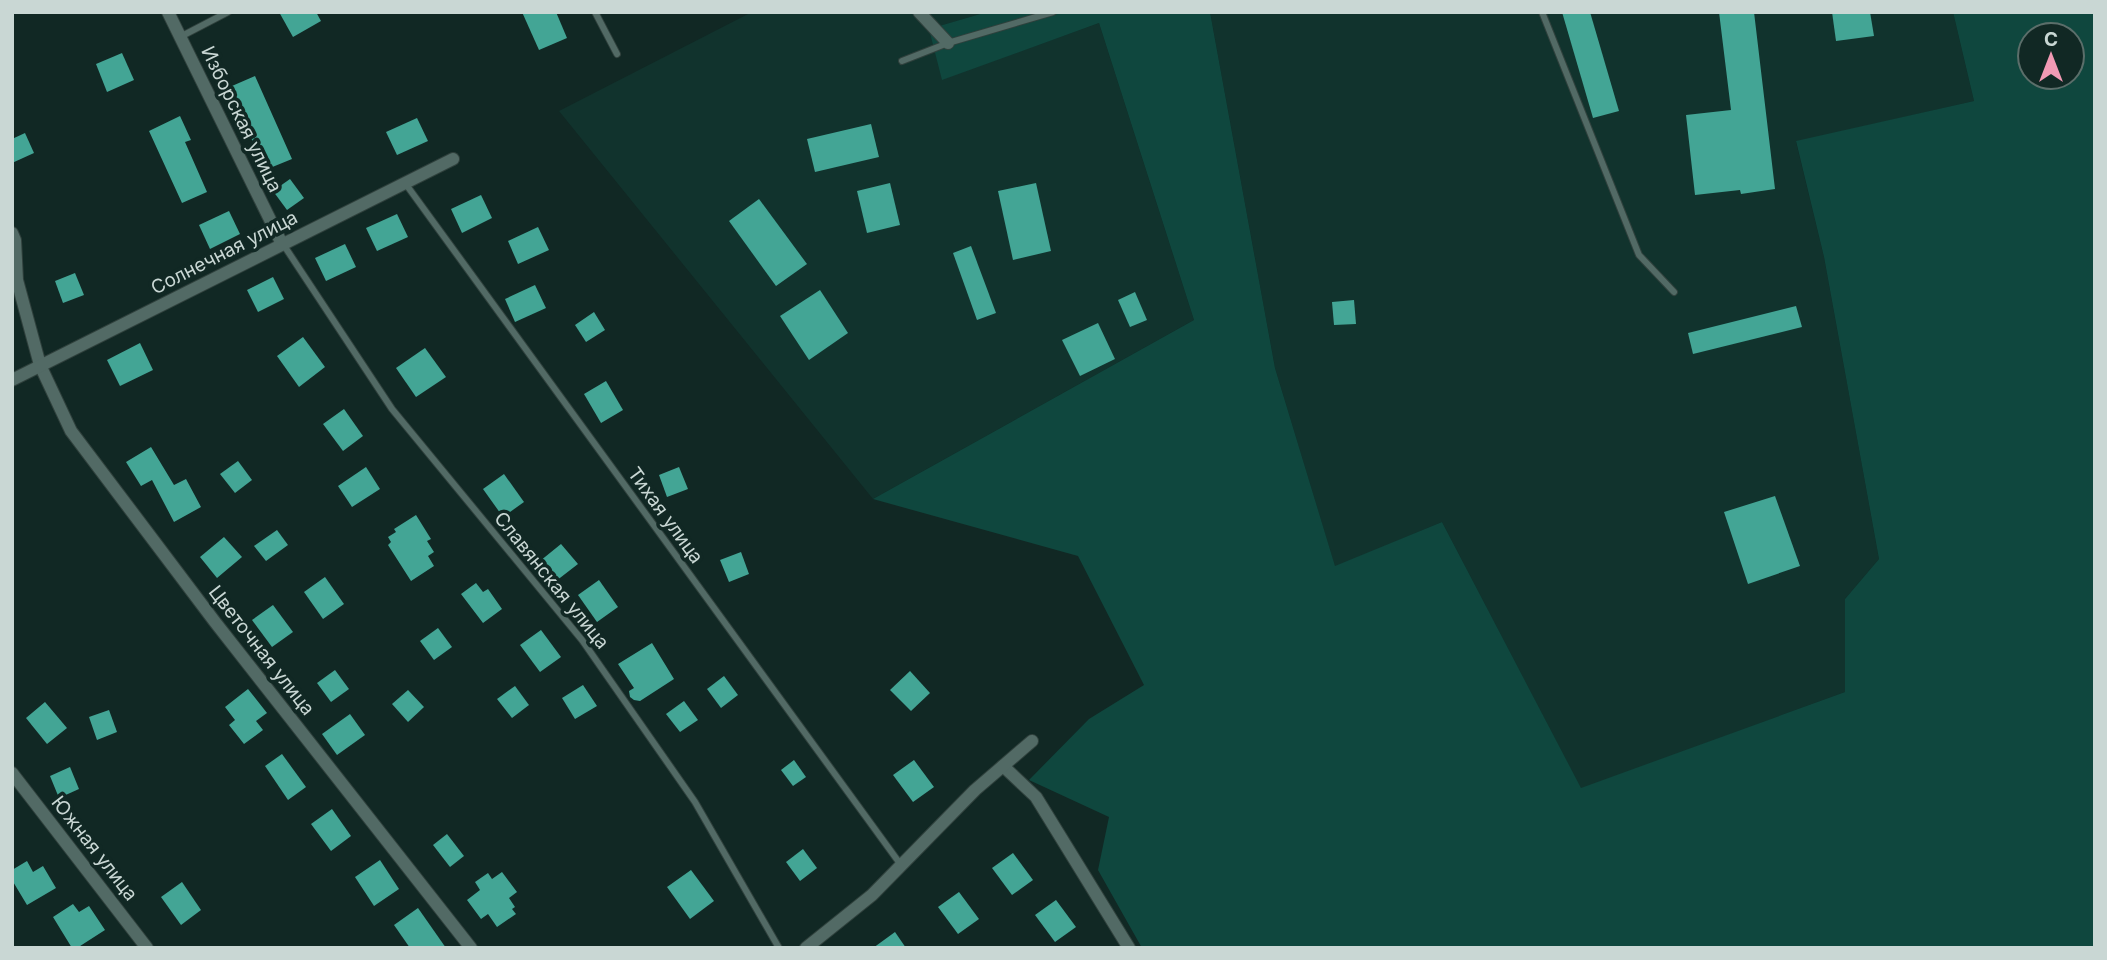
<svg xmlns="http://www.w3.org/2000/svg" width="2107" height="960" font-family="Inter,sans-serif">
	<rect width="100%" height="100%" fill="#112824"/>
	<g fill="#11332d">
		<polygon points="752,12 987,12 930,29 943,79 1099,23 1194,320 873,499 559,111"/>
		<polygon points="1210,12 1953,12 1974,101 1796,142 1824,257 1879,559 1845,599 1845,692 1581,789 1442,522 1335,567 1275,368"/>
	</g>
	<path fill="#0f473e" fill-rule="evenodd" d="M987,12H1210L1275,368L1335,566L1442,522L1581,788L1845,692V599L1879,559L1824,257L1796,141L1974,101L1953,12H2095V948H1142L1098,870L1109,817L1029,780L1089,719L1144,685L1078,556L873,499L1194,320L1099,23L942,80L929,29ZM2030,35H2072V77H2030Z"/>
	<g fill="#43a595">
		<polygon points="279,12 316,12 321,21 293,37"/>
		<polygon points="522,12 556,12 567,38 539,50"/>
		<polygon points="1562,12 1590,12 1619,111 1593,118"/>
		<polygon points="1719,12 1754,12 1775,189 1741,194 1740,190 1695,195 1686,115 1731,110"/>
		<polygon points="1832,12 1870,12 1874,36 1836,41"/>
		<polygon points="122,53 134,80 107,92 96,64"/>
		<polygon points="255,76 292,159 265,170 242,117 238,118 225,89"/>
		<polygon points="180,116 191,140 185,142 207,192 182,203 149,131"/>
		<polygon points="417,118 428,141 397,155 386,132"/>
		<polygon points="871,124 879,157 815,172 807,139"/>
		<polygon points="25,133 34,153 12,163 12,139"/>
		<polygon points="290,179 304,198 287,210 273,191"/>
		<polygon points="890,183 900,225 867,233 857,191"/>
		<polygon points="1036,183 1051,251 1013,260 998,191"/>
		<polygon points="481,195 492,218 462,233 451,209"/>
		<polygon points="759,199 807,264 776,286 729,221"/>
		<polygon points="229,211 240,234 210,249 199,225"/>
		<polygon points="397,214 408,237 377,251 366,228"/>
		<polygon points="538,227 549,250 518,264 508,241"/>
		<polygon points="345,244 356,267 326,281 315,258"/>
		<polygon points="971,246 996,313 977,320 953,253"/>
		<polygon points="75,273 84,295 63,303 55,281"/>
		<polygon points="273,277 284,299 258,312 247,290"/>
		<polygon points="535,285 546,308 515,322 505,299"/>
		<polygon points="820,290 848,333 809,360 780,316"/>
		<polygon points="1135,292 1147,320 1130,327 1118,300"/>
		<polygon points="1354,300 1356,324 1334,325 1332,302"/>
		<polygon points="1796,306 1802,327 1693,354 1688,333"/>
		<polygon points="594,312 605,330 586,342 575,325"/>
		<polygon points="1098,323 1115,359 1080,376 1062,340"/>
		<polygon points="303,337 325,367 299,387 277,356"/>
		<polygon points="140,343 153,370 120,386 107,360"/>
		<polygon points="425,348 446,377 416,397 396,368"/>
		<polygon points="606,381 623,410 601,423 584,394"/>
		<polygon points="344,409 363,436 343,451 323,424"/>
		<polygon points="151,447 174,485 186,479 201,507 174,522 152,480 141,486 126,462"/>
		<polygon points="238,461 252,480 235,493 220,474"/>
		<polygon points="366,467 380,489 352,507 338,486"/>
		<polygon points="679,467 688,489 667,497 659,475"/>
		<polygon points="504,474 524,502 503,517 483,489"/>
		<polygon points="1775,496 1800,566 1748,584 1724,512"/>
		<polygon points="416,515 431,539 427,541 434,552 428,556 434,566 411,581 388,545 391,542 388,537 396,532 394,529"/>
		<polygon points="277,530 288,545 266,561 254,546"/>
		<polygon points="224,537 242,557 217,578 200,557"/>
		<polygon points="561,544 578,564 556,581 540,561"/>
		<polygon points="741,552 749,574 729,582 720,560"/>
		<polygon points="325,577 344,604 323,619 304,592"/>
		<polygon points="599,580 618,607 597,622 578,595"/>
		<polygon points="476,583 483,592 488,589 502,609 483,623 461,594"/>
		<polygon points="273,605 293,632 272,647 252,620"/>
		<polygon points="438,628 452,647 434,660 420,641"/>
		<polygon points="541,630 561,657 540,672 520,645"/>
		<polygon points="652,643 674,679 640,701 634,700 630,697 629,691 634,688 618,664"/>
		<polygon points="335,670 349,689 331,702 317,683"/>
		<polygon points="910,671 930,693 911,711 890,690"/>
		<polygon points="724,676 738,695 721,708 707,689"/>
		<polygon points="583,685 597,706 575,719 562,698"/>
		<polygon points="515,686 529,705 512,718 497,699"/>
		<polygon points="248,689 267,713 256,721 263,730 244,744 229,725 235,720 225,707"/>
		<polygon points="408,690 424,707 408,722 392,704"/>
		<polygon points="684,701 698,720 680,732 666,714"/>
		<polygon points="45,702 67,728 47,744 26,718"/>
		<polygon points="109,710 117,732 97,740 89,717"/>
		<polygon points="350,714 365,735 337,755 322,734"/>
		<polygon points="282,754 306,787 288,800 265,766"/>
		<polygon points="794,760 806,777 793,786 781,770"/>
		<polygon points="914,760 934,787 913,802 893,775"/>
		<polygon points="70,767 79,789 59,798 50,776"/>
		<polygon points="332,809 351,836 331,851 311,824"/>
		<polygon points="447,834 464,856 450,867 433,845"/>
		<polygon points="803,849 817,868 800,881 786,862"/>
		<polygon points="1013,853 1033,880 1012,895 992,868"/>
		<polygon points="380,860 399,889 374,906 355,877"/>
		<polygon points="27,861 33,872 43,866 56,888 27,905 12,880 12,870"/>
		<polygon points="691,870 714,901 690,919 667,887"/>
		<polygon points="502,872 517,892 509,898 515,907 512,909 516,914 497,927 488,914 481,919 467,900 480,890 475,882 488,873 492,879"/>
		<polygon points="182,882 201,910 181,925 161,897"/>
		<polygon points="959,892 979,919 958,934 938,907"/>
		<polygon points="1056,900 1076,927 1055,942 1035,915"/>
		<polygon points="73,904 79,912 89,906 105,930 77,948 72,948 53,917"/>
		<polygon points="418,908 446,948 410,948 394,925"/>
		<polygon points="895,932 906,948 873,948"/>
	</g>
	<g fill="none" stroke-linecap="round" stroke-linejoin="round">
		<g stroke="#30413d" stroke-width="8">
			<g id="lane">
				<polyline points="595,12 617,54"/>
				<polyline points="1542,12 1639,255 1674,292"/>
				<polyline points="180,37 228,12"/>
				<polyline points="902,61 948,43 1053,12"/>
				<polyline points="405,183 901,865"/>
				<polyline points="283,244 392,409 582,640 695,802 779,948"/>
			</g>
		</g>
		<g stroke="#30413d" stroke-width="14">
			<g id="street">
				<polyline points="168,12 282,244"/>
				<polyline points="919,12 948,43"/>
				<polyline points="12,233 15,240 17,280 40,365 71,431 215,622 471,948"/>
				<polyline points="12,380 453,159"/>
				<polyline points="1003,766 1036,797 1129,948"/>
				<polyline points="12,773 147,948"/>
				<polyline points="806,948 872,895 975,790 1032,741"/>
			</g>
		</g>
		<use href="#lane" stroke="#526a65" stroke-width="6"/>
		<use href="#street" stroke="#526a65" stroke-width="12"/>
	</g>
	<g text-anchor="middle" stroke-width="7" stroke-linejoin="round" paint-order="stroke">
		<g font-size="19" fill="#c9d7d4" stroke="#112824">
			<text transform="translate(242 119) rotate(64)" y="7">Изборская улица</text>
			<text transform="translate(224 252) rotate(-27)" y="7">Солнечная улица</text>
			<text transform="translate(666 515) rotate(54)" y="7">Тихая улица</text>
			<text transform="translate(552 580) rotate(51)" y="7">Славянская улица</text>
			<text transform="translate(262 650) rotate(52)" y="7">Цветочная улица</text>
			<text transform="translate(95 848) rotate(52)" y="7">Южная улица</text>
		</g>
	</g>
	<rect width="2107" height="960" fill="none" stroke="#c9d7d4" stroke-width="28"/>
	<g transform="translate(2051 56)"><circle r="33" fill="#112824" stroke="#5b6e6a" stroke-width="2"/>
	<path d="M0-5L12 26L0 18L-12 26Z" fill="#f19ab4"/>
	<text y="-10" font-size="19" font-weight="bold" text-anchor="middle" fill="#c9d7d4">С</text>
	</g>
</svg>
